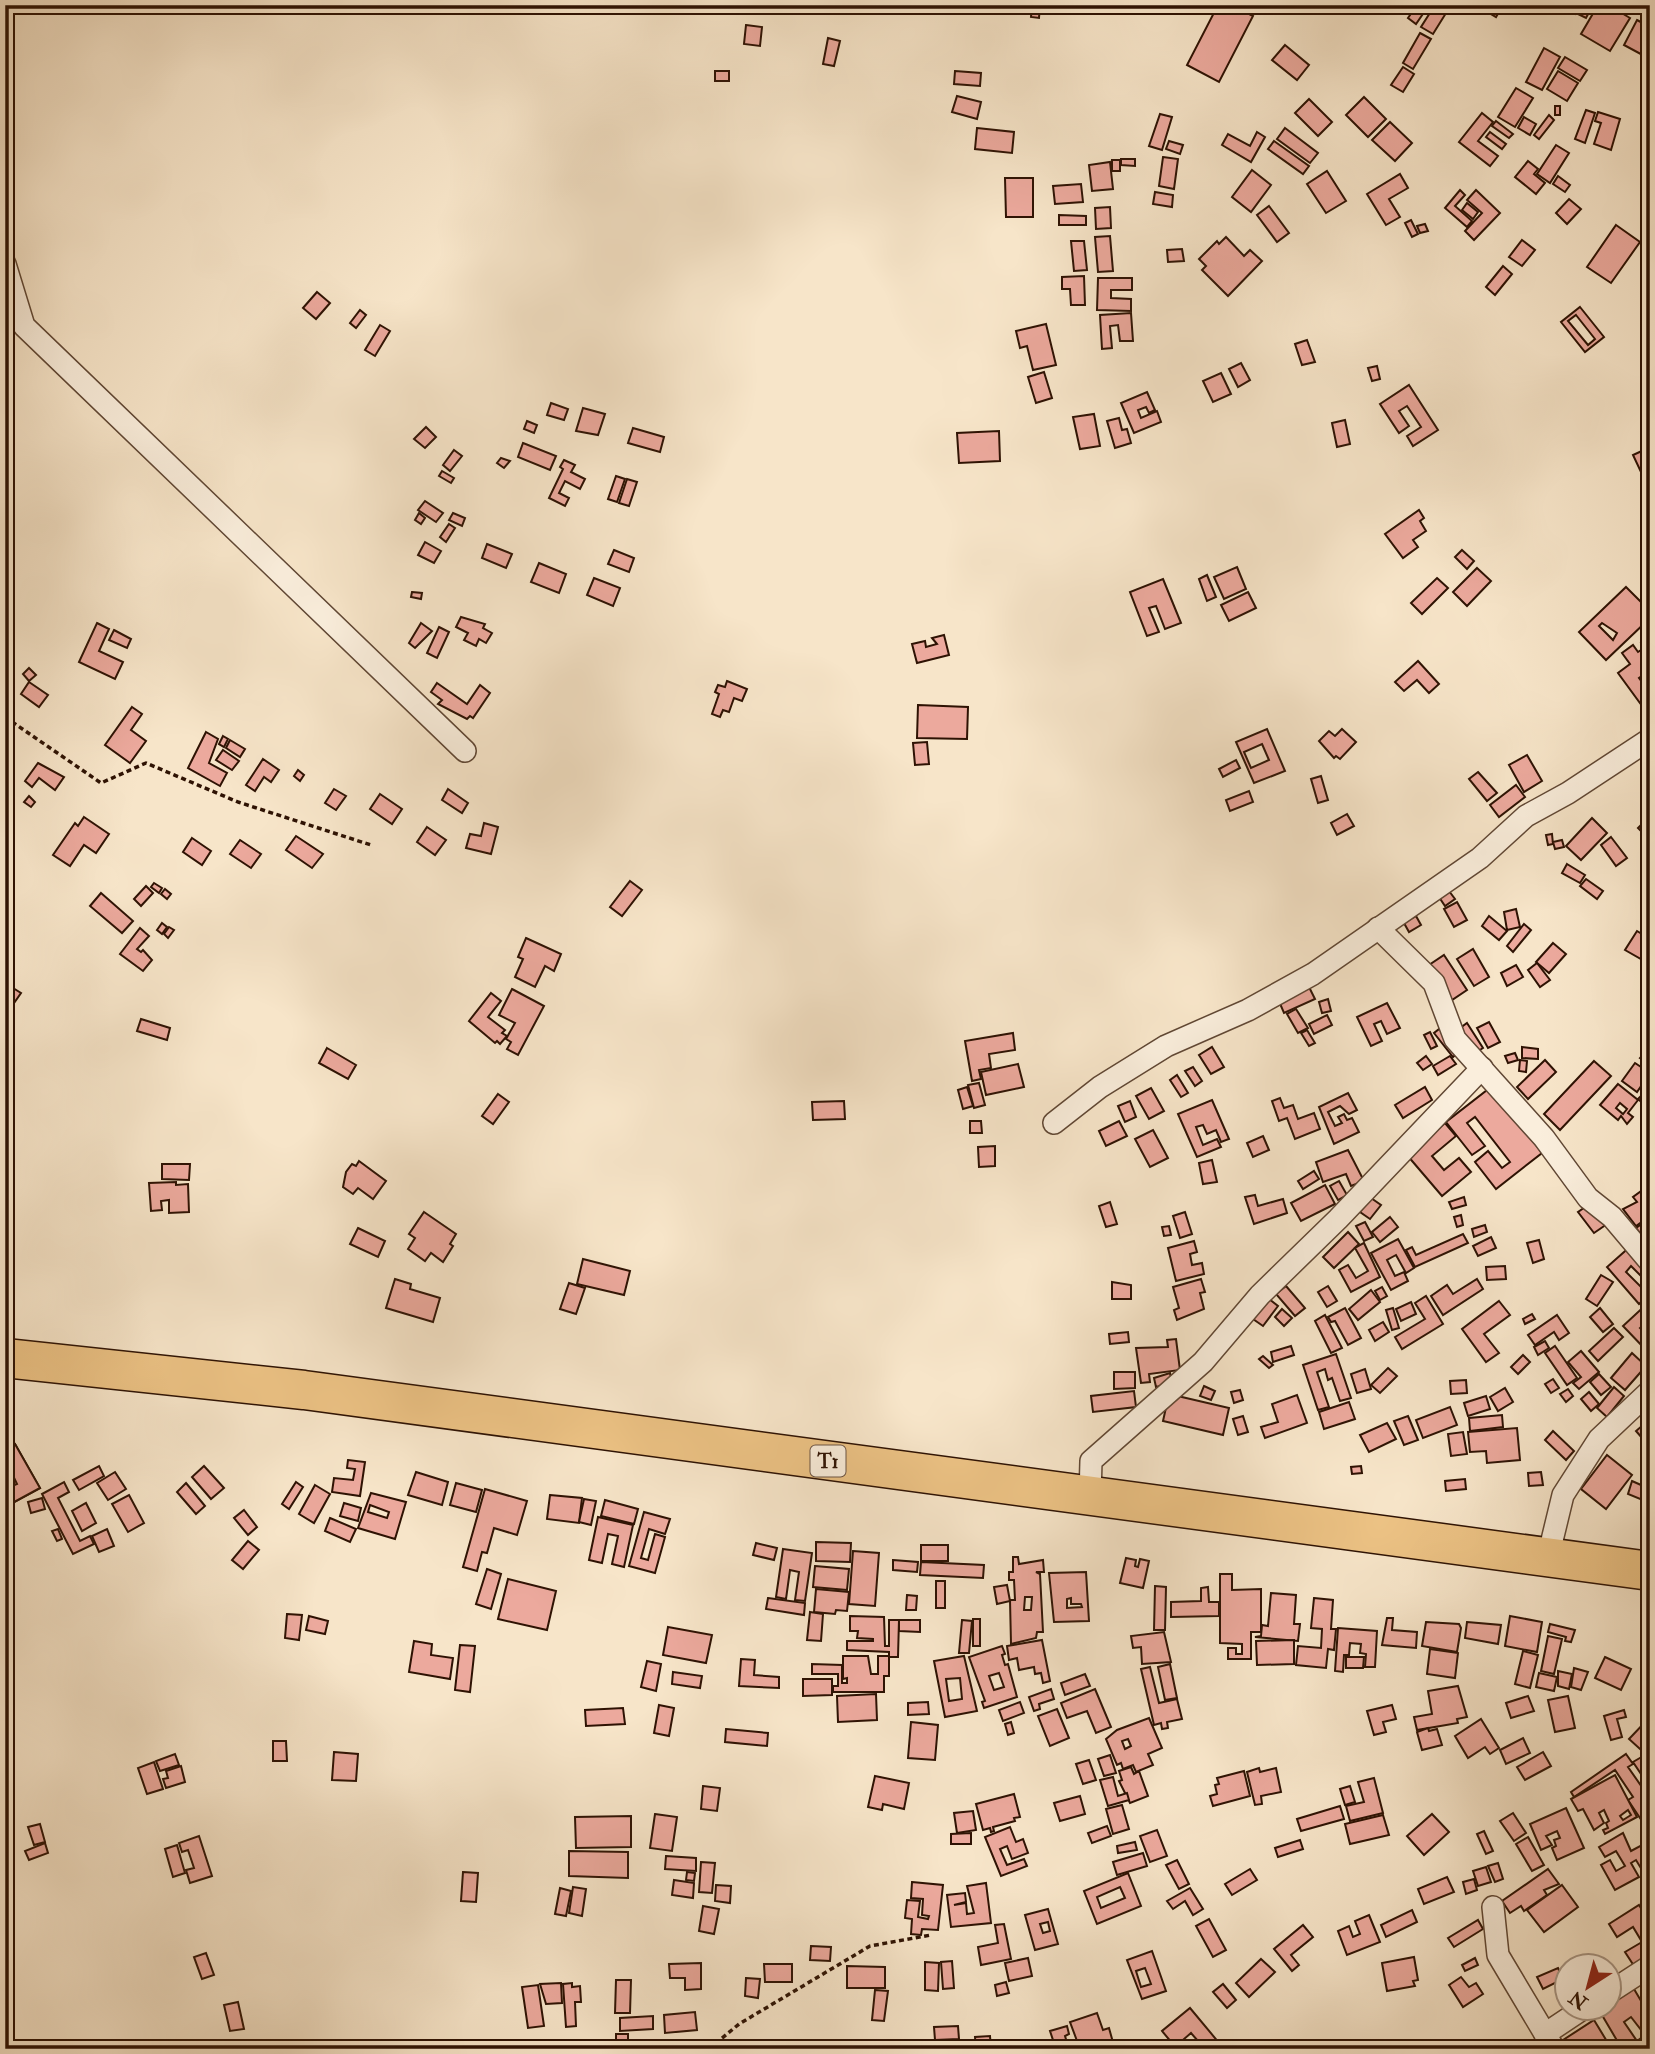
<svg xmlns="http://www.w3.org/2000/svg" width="1655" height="2054" font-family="'IM FELL Double Pica',serif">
	<rect width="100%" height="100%" fill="#f7e5c9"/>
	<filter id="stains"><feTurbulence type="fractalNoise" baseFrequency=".00286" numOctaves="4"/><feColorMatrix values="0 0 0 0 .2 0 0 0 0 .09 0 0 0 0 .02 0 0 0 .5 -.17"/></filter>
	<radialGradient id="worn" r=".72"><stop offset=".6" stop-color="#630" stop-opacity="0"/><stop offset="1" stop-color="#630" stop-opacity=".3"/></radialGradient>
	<g fill="#eca99d" stroke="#2e1203" stroke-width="2" fill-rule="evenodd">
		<polygon points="1032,5 1040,5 1039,18 1031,17"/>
		<polygon points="1218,5 1232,5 1253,16 1219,82 1187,65"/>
		<polygon points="1417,5 1429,5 1416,24 1408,18"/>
		<polygon points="1435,5 1451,5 1433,34 1421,27"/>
		<polygon points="1476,5 1503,5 1496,17"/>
		<polygon points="1568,5 1579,7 1575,14 1566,9"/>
		<polygon points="1583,5 1593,5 1586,18 1578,14"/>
		<polygon points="1598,5 1608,5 1630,18 1610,51 1581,34"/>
		<polygon points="1637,20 1650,27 1650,59 1624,45"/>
		<polygon points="746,25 762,27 760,46 744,44"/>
		<polygon points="1420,33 1431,39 1413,69 1403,63"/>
		<polygon points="828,38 840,41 834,66 823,64"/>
		<polygon points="1285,45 1309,65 1297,80 1272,60"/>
		<polygon points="1544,48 1560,57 1542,90 1526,82"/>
		<polygon points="1565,57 1587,70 1580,81 1558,68"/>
		<polygon points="1403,67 1414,74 1403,92 1391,85"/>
		<rect x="715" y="71" width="14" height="10"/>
		<polygon points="955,71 981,73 980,86 954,84"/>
		<polygon points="1558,71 1578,83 1567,101 1547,89"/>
		<polygon points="1516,88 1533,98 1515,127 1498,117"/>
		<polygon points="957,96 981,102 977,119 952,112"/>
		<polygon points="1364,97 1386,119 1368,137 1346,115"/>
		<polygon points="1309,99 1332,122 1318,136 1295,113"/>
		<rect x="1555" y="106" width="5" height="9"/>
		<polygon points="1586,110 1595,113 1585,143 1575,139"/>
		<polygon points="1598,112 1620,119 1611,150 1594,144 1601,123 1595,121"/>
		<polygon points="1482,113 1493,122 1478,141 1498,156 1490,166 1459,142"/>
		<polygon points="1160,114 1172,117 1162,150 1149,146"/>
		<polygon points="1549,115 1554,120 1539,139 1534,135"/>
		<polygon points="1524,117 1536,124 1530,135 1518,128"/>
		<polygon points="1496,121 1513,134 1509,138 1492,126"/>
		<polygon points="1390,122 1412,143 1395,161 1372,140"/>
		<polygon points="977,128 1014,132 1012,153 975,149"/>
		<polygon points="1285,128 1318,153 1310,163 1277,139"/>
		<polygon points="1257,132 1265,137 1251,162 1222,145 1228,134 1250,146"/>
		<polygon points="1490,132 1506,144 1502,149 1486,137"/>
		<polygon points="1169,141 1183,145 1180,154 1166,149"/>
		<polygon points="1274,141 1309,166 1303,174 1268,149"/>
		<polygon points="1556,145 1569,153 1550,183 1537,174"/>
		<polygon points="1163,157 1178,159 1174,189 1159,186"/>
		<polygon points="1121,159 1135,159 1135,166 1121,165"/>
		<rect x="1112" y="160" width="8" height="11"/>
		<polygon points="1528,161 1538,169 1534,174 1545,183 1536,194 1515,177"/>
		<polygon points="1110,162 1113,189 1092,191 1089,165"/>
		<polygon points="1252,170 1271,185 1251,212 1232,197"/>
		<polygon points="1327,171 1346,201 1326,213 1307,184"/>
		<polygon points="1400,174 1408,188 1389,199 1400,217 1386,225 1367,194"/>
		<polygon points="1558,176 1570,185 1565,192 1553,184"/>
		<polygon points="1005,178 1033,178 1033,217 1006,217"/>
		<polygon points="1081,184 1083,202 1055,204 1053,186"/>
		<polygon points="1460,190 1465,195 1455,206 1472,221 1467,227 1445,208"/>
		<polygon points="1476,190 1500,213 1474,240 1465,231 1482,213 1467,200"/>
		<polygon points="1155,192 1173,195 1172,207 1153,204"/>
		<polygon points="1569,199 1581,209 1567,224 1556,213"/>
		<polygon points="1467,203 1478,212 1473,219 1462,210"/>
		<polygon points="1269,206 1289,233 1277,242 1257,215"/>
		<polygon points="1110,207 1111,228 1096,229 1095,208"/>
		<polygon points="1059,215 1086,216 1086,225 1059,225"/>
		<polygon points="1411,220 1418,234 1412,237 1405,223"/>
		<polygon points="1425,224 1428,231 1420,233 1417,226"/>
		<polygon points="1616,225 1640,242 1611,283 1587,267"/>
		<polygon points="1110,236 1113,271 1098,272 1095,237"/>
		<polygon points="1226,237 1244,256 1250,250 1262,261 1228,296 1202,270 1206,266 1199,259 1217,241 1219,244"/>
		<polygon points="1522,240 1535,250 1522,266 1509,257"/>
		<polygon points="1071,241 1084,241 1087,270 1074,271"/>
		<polygon points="1182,249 1184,261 1168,262 1167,250"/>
		<polygon points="1503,266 1512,274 1495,295 1486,287"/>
		<polygon points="1084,276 1085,305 1071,305 1070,289 1062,289 1062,277"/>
		<polygon points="1098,278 1132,278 1132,290 1111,290 1111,298 1131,299 1131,311 1097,310"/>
		<polygon points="317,292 330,303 316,319 303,308"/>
		<path d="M1580,307L1604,337L1585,352L1561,322ZM1576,315L1595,339L1588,345L1568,321Z"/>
		<polygon points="360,310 366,315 356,328 350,323"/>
		<polygon points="1131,313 1133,341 1120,341 1118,325 1110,326 1112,348 1102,349 1100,315"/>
		<polygon points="1046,324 1056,365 1033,370 1027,346 1020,348 1016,331"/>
		<polygon points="380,325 390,331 375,356 365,350"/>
		<polygon points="1307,340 1315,362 1302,365 1295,344"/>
		<polygon points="1241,363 1250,380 1238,387 1229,369"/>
		<polygon points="1377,366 1380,379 1372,381 1368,368"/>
		<polygon points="1044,372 1052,398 1036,403 1028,377"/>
		<polygon points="1221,373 1231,394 1213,402 1203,381"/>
		<polygon points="1409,385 1438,430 1413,446 1407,436 1421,427 1407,406 1399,411 1409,426 1399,433 1380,404"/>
		<polygon points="1147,392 1155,410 1149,413 1146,407 1138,410 1141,418 1157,411 1161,422 1134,433 1121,403"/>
		<polygon points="551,403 568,409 564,420 547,415"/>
		<polygon points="583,408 605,414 598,435 576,431"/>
		<polygon points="1094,414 1100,446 1080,449 1073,417"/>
		<polygon points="1119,418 1122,430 1127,429 1131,443 1115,448 1107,421"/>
		<polygon points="1345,420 1350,444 1337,447 1332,423"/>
		<polygon points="527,421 537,425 534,433 524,429"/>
		<polygon points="426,427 436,437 425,448 414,439"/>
		<polygon points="633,428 664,437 660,452 628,443"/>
		<polygon points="999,431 1000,461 959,463 957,433"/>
		<polygon points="523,443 556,456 550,470 518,457"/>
		<polygon points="454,450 462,456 450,471 443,465"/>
		<polygon points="1644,450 1650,469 1641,472 1633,455"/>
		<polygon points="501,458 510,461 504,468 497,463"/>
		<polygon points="564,460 575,465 571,472 585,479 580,489 565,481 559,493 569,498 565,506 549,498 563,469 560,467"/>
		<polygon points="442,471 454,478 451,483 439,476"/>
		<polygon points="616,476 625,479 617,502 608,499"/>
		<polygon points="627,479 637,482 629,506 619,503"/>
		<polygon points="425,501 443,513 436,522 418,510"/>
		<polygon points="1419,510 1424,518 1420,521 1426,531 1413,540 1418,547 1403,558 1385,534"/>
		<polygon points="419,513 425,518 421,524 415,520"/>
		<polygon points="453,513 465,518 462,526 449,520"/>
		<polygon points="449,524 455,528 446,542 440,537"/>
		<polygon points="425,542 441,551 434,563 418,555"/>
		<polygon points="487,544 512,554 506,568 482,558"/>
		<polygon points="614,550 634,558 629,572 608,564"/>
		<polygon points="1462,550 1474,561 1467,569 1455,557"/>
		<polygon points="539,563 566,574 559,593 531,582"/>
		<polygon points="1237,567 1246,589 1224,599 1214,577"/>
		<polygon points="1477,568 1491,581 1467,606 1453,592"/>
		<polygon points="1207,575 1216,597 1207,601 1199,579"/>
		<polygon points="594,578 620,588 613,606 587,595"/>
		<polygon points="1437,578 1448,588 1422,614 1411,603"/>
		<polygon points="1163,579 1181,623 1165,629 1156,606 1149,608 1159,632 1147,636 1130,592"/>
		<path d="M1626,587L1650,611V618L1606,660L1579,632ZM1602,623L1617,633L1613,640L1599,626Z"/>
		<polygon points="412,592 422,593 421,599 411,597"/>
		<polygon points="1248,592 1256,608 1229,621 1221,605"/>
		<polygon points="461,617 485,624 483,628 492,633 486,643 479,639 476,646 464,640 468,633 456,627"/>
		<polygon points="97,623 109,629 99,651 123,662 115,679 79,662"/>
		<polygon points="421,623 432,631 415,648 409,643"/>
		<polygon points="439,627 449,632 437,658 427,653"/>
		<polygon points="114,630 131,639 127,648 109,640"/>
		<polygon points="944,635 949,655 917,663 912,644 925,641 926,647 937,644 932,638"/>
		<polygon points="1646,639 1650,645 1650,670 1639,678 1650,693 1648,714 1618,673 1630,664 1622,653 1633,645 1638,652 1644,648 1641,643"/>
		<polygon points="1418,661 1439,684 1429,693 1417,680 1404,691 1395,682"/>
		<polygon points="29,668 36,675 29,681 23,674"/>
		<polygon points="727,681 747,689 742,701 734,698 729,712 723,710 720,717 712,714 719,694 715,692 718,685 725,687"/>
		<polygon points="29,682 48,695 39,707 21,694"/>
		<polygon points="437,683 467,704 480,685 490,693 473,718 470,716 467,719 438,704 442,700 431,692"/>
		<polygon points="918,705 968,707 967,739 917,738"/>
		<polygon points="132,707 142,714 131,730 146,741 130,763 105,745"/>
		<path d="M1267,729L1285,771L1254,783L1236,742ZM1262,744L1269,760L1251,768L1244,752Z"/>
		<polygon points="1342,729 1356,742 1340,759 1336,756 1334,758 1319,741 1329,731 1335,736"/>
		<polygon points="206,732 218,739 209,763 227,773 220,786 188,768"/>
		<polygon points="223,736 228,739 224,747 219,744"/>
		<polygon points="230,740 245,749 240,757 226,748"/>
		<polygon points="927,742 929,764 915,765 913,743"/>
		<polygon points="223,750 239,761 232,770 216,760"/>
		<polygon points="1527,755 1542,781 1524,792 1509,765"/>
		<polygon points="263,759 279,770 271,782 264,777 255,791 246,785"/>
		<polygon points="1236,760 1240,768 1223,777 1219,769"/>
		<polygon points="38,763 64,777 55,790 39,778 32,787 25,781"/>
		<polygon points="298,770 304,775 300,781 294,776"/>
		<polygon points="1478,772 1497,793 1487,801 1469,779"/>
		<polygon points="1321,776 1328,800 1318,803 1311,779"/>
		<polygon points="1516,785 1525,797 1499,817 1490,805"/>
		<polygon points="334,789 346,796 336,810 325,803"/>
		<polygon points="448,789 468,803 462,813 442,800"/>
		<polygon points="1249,791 1253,802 1230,811 1226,800"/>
		<polygon points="380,794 402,809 392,824 370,809"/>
		<polygon points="29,796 35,802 31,807 24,802"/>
		<polygon points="1347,814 1354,826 1337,835 1331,823"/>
		<polygon points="1650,816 1650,840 1638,828"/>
		<polygon points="84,817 109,834 96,853 84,845 70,866 53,855 75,823 78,826"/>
		<polygon points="1592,818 1607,833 1581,860 1566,846"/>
		<polygon points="484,823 498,827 491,854 466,848 470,834 481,836"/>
		<polygon points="427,827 446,840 435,855 417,842"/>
		<polygon points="1552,834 1553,844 1548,845 1546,835"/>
		<polygon points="296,836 323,854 312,868 286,850"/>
		<polygon points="1611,837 1627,858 1616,866 1601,845"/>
		<polygon points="192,838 211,851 202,865 183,852"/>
		<polygon points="240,840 261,854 251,868 230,854"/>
		<polygon points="1562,840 1564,847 1555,849 1553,842"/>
		<polygon points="1567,864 1585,875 1580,883 1562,873"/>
		<polygon points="1586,879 1603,891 1597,899 1580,886"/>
		<polygon points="630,881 642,890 622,916 610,907"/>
		<polygon points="154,883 162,888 159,893 151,887"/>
		<polygon points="146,886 153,893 141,906 134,899"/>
		<polygon points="165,889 171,894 167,899 161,894"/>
		<polygon points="1449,891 1455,899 1445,906 1439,897"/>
		<polygon points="101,893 133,921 122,933 90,906"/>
		<polygon points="1457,902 1467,920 1454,927 1444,909"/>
		<polygon points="1516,909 1520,927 1507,930 1504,912"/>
		<polygon points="1416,916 1421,925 1409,932 1404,923"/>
		<polygon points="1489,916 1507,931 1499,940 1482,926"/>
		<polygon points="162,923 167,927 162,934 157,930"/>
		<polygon points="1524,924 1531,930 1513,952 1507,946"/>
		<polygon points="169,927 174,930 168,938 164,934"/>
		<polygon points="140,928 149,936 137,949 141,952 143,950 152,960 143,971 120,954"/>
		<polygon points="1637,931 1650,939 1648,963 1625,950"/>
		<polygon points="526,938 561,954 554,971 545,966 535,987 515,977 523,959 518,957"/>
		<polygon points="1553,943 1566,954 1549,973 1536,962"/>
		<polygon points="1473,949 1489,977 1474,986 1457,959"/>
		<polygon points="1444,955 1467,990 1452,1000 1429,965"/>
		<polygon points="1537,963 1550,980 1540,987 1528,970"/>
		<polygon points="1516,965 1523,977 1507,986 1501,973"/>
		<polygon points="5,983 21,993 5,1016"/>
		<polygon points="1308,985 1315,999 1284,1013 1278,999"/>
		<polygon points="512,989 544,1006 518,1055 507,1049 511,1042 506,1039 515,1023 499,1015"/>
		<polygon points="491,993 501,1001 488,1017 505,1030 502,1033 507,1036 500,1044 497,1041 495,1043 469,1021"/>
		<polygon points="1328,999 1331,1011 1322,1013 1319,1002"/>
		<polygon points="1387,1003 1400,1028 1387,1034 1381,1021 1374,1024 1382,1041 1371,1046 1357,1017"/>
		<polygon points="1296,1009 1308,1028 1298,1033 1287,1014"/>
		<polygon points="1327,1015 1332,1025 1314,1034 1309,1024"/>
		<polygon points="141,1019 170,1028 167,1040 137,1031"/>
		<polygon points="1489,1022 1500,1042 1488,1048 1477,1028"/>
		<polygon points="1467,1023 1483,1048 1472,1055 1456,1031"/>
		<polygon points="1443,1026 1461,1050 1453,1057 1434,1033"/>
		<polygon points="1307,1030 1315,1043 1309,1046 1301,1033"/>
		<polygon points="1430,1032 1437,1046 1431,1049 1424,1035"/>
		<polygon points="1013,1033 1015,1050 989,1054 991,1068 979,1070 981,1079 972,1081 965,1041"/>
		<polygon points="1212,1047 1224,1067 1211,1074 1199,1055"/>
		<polygon points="1522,1047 1538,1049 1538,1059 1522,1058"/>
		<polygon points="327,1048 356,1065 348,1079 319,1063"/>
		<polygon points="1649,1048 1650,1049 1650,1065 1640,1058"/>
		<polygon points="1515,1053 1518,1060 1508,1063 1505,1056"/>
		<polygon points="1426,1056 1432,1064 1423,1070 1417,1063"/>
		<polygon points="1450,1056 1456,1064 1438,1075 1433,1066"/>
		<polygon points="1520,1060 1527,1061 1526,1072 1519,1071"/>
		<polygon points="1545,1060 1556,1072 1528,1099 1517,1087"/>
		<polygon points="1594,1061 1611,1076 1560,1130 1544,1114"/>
		<polygon points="1635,1063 1650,1073 1637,1092 1622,1081"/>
		<polygon points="1018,1064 1024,1087 986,1095 981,1072"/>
		<polygon points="1193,1067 1202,1081 1195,1086 1185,1071"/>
		<polygon points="1177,1075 1188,1093 1181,1097 1170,1080"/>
		<polygon points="979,1083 985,1105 974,1108 968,1085"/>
		<path d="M1618,1084L1638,1100L1628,1113L1633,1117L1627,1124L1621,1116L1618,1120L1600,1105ZM1620,1103L1627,1109L1623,1114L1616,1108Z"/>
		<polygon points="967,1087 973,1106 963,1109 958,1090"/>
		<polygon points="1425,1087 1432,1100 1403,1118 1395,1105"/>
		<polygon points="1491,1087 1542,1153 1496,1189 1475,1162 1488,1151 1502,1168 1510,1162 1475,1117 1467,1123 1485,1146 1472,1155 1446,1122"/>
		<polygon points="1650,1087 1650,1107 1648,1108 1638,1099"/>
		<polygon points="1151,1088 1164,1111 1149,1119 1136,1096"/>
		<polygon points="1348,1093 1357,1110 1349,1114 1340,1106 1328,1112 1335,1126 1342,1123 1338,1117 1344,1114 1347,1120 1352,1118 1359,1132 1334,1144 1319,1107"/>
		<polygon points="498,1094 509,1102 493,1124 482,1116"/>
		<polygon points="1280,1098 1284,1108 1293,1105 1298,1119 1314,1113 1320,1129 1295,1139 1287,1118 1279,1121 1272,1101"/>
		<polygon points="1212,1100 1229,1139 1221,1142 1216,1130 1207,1134 1203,1125 1196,1127 1203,1145 1217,1139 1221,1147 1197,1157 1178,1114"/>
		<polygon points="844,1101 845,1119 813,1120 812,1102"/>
		<polygon points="1130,1101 1136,1117 1125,1122 1118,1106"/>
		<polygon points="970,1121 981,1121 982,1133 970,1133"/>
		<polygon points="1119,1121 1127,1136 1106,1146 1099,1131"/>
		<polygon points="1445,1123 1456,1136 1432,1156 1444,1170 1459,1158 1471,1172 1442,1196 1407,1155"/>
		<polygon points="1153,1130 1168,1158 1150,1167 1135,1139"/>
		<polygon points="1263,1136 1269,1150 1253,1157 1247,1143"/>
		<polygon points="995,1146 995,1166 979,1167 978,1147"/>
		<polygon points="1348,1150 1364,1181 1351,1186 1346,1174 1323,1182 1316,1162"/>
		<polygon points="1212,1160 1217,1182 1203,1184 1199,1163"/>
		<polygon points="359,1161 386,1181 373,1199 358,1188 353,1194 343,1187 346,1172 352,1164 356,1166"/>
		<polygon points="162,1164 190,1164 189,1180 162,1179"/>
		<polygon points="1314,1171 1319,1179 1303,1189 1298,1181"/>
		<polygon points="1339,1181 1347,1195 1338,1200 1330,1186"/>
		<polygon points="176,1182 176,1185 188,1184 189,1212 169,1213 169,1200 161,1201 162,1210 151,1211 149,1183"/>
		<polygon points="1325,1185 1335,1204 1301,1221 1291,1203"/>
		<polygon points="1644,1189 1650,1197 1650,1216 1636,1226 1623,1209 1637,1202 1633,1197"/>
		<polygon points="1255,1195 1258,1206 1283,1199 1287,1213 1254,1224 1245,1197"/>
		<polygon points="1464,1197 1466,1205 1452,1209 1449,1202"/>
		<polygon points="1371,1198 1381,1205 1370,1219 1360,1212"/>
		<polygon points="1110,1202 1117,1224 1106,1227 1099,1206"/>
		<polygon points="1591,1203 1607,1224 1594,1233 1578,1212"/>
		<polygon points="424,1212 456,1234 450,1244 453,1246 443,1262 431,1253 425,1261 408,1249 415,1238 409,1234"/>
		<polygon points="1185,1212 1192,1234 1180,1238 1173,1216"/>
		<polygon points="1461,1215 1463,1225 1457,1227 1454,1217"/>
		<polygon points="1390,1217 1398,1227 1380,1242 1372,1232"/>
		<polygon points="1646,1221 1650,1234 1644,1238 1636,1228"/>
		<polygon points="1365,1222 1373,1237 1364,1241 1356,1226"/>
		<polygon points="1485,1225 1487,1232 1474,1237 1472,1229"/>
		<polygon points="1169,1226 1171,1235 1164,1236 1162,1227"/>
		<polygon points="358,1228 385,1241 378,1257 350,1244"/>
		<polygon points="1348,1232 1359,1244 1334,1268 1323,1257"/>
		<polygon points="1463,1234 1468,1243 1415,1267 1406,1250 1412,1247 1416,1255"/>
		<polygon points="1491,1237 1496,1248 1478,1256 1473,1246"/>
		<polygon points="1398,1239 1414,1268 1406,1273 1396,1255 1387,1260 1395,1276 1404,1272 1408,1281 1391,1290 1371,1253"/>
		<polygon points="1539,1240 1544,1259 1533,1263 1527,1243"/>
		<polygon points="1194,1241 1197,1252 1190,1254 1192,1265 1202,1263 1204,1274 1176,1281 1168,1248"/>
		<polygon points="1364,1243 1380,1277 1351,1292 1339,1270 1348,1265 1356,1278 1368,1271 1355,1248"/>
		<path d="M1632,1245L1650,1265V1294L1639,1304L1607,1267ZM1631,1266L1649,1284L1643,1289L1626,1272Z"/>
		<polygon points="583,1259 630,1271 624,1295 577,1284"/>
		<polygon points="1505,1266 1506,1279 1487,1280 1486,1267"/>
		<polygon points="1601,1275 1613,1282 1597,1306 1586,1299"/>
		<polygon points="395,1279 411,1284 410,1289 440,1298 433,1322 386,1308"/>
		<polygon points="1201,1279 1205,1292 1200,1293 1204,1309 1177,1320 1174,1310 1179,1308 1173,1287"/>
		<polygon points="1477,1279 1483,1289 1443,1315 1431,1296 1447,1285 1453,1294"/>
		<polygon points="1112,1282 1131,1285 1131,1299 1112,1299"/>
		<polygon points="569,1283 585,1288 576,1314 560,1309"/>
		<polygon points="1286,1286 1305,1308 1295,1316 1276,1294"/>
		<polygon points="1328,1286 1337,1301 1327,1307 1318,1292"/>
		<polygon points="1382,1287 1387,1296 1380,1300 1375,1291"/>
		<polygon points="1371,1290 1380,1302 1358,1320 1349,1309"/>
		<polygon points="1426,1296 1443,1324 1402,1349 1395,1337 1425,1319 1415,1303"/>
		<polygon points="1269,1299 1278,1306 1263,1326 1253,1319"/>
		<polygon points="1499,1301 1510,1315 1484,1334 1499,1353 1486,1362 1462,1329"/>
		<polygon points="1650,1301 1650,1319 1640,1328 1650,1338 1650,1346 1646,1350 1623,1326"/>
		<polygon points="1411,1302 1416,1314 1401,1321 1396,1309"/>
		<polygon points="1345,1308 1361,1338 1348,1345 1335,1321 1331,1322 1328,1317"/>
		<polygon points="1393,1308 1399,1328 1392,1330 1386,1310"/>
		<polygon points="1600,1308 1613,1324 1603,1332 1590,1317"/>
		<polygon points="1282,1309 1292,1318 1284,1326 1275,1317"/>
		<polygon points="1532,1314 1535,1319 1525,1324 1523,1319"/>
		<polygon points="1325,1315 1342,1348 1331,1353 1315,1321"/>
		<polygon points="1557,1315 1569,1333 1559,1340 1554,1332 1535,1345 1528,1335"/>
		<polygon points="1383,1322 1389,1332 1375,1341 1369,1330"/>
		<polygon points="1614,1328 1623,1337 1598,1361 1589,1351"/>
		<polygon points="1128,1332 1129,1342 1110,1344 1109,1334"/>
		<polygon points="1176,1339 1180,1370 1149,1374 1150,1382 1141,1383 1136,1348 1168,1347 1167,1340"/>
		<polygon points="1545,1341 1549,1348 1538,1355 1534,1347"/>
		<polygon points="1291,1346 1294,1355 1273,1362 1271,1352"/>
		<polygon points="1555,1346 1577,1378 1567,1385 1545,1353"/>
		<polygon points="1581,1351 1599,1372 1579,1389 1573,1383 1581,1377 1568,1362"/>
		<polygon points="1632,1353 1646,1366 1625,1390 1611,1378"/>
		<polygon points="1336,1354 1351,1398 1340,1401 1332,1378 1328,1380 1325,1369 1317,1372 1329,1407 1318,1410 1303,1365"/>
		<polygon points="1523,1355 1530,1362 1518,1374 1511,1367"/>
		<polygon points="1263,1356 1273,1365 1269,1368 1259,1359"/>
		<polygon points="1388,1368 1397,1376 1380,1393 1371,1385"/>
		<polygon points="1365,1369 1371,1389 1357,1393 1351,1374"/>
		<polygon points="1114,1372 1135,1372 1135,1388 1114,1389"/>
		<polygon points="1170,1373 1172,1383 1156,1387 1154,1378"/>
		<polygon points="1599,1374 1611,1387 1601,1395 1590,1382"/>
		<polygon points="1553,1379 1559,1388 1551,1393 1545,1384"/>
		<polygon points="1466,1380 1467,1393 1451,1394 1450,1381"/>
		<polygon points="1204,1386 1215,1391 1211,1400 1200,1396"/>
		<polygon points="1614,1387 1624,1396 1607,1417 1597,1408"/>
		<polygon points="1505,1388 1513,1402 1498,1411 1490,1397"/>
		<polygon points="1568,1389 1573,1396 1566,1402 1560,1394"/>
		<polygon points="1240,1390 1243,1400 1234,1403 1231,1392"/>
		<polygon points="1134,1391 1136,1407 1093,1412 1091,1396"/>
		<polygon points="1589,1392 1599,1404 1591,1411 1581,1399"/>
		<polygon points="1169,1394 1229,1408 1223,1435 1163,1421"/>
		<polygon points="1297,1395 1307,1423 1265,1438 1261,1427 1278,1422 1272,1404"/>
		<polygon points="1486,1396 1490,1409 1468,1416 1464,1403"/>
		<polygon points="1349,1402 1355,1419 1324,1429 1319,1412"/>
		<polygon points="1450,1407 1457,1425 1423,1438 1416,1420"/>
		<polygon points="1502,1415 1503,1427 1470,1431 1469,1418"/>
		<polygon points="1243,1416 1248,1432 1238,1435 1233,1419"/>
		<polygon points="1408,1416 1418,1440 1404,1445 1394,1421"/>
		<polygon points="1650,1419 1650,1447 1636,1431"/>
		<polygon points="1387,1423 1396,1439 1369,1452 1360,1435"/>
		<polygon points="1517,1428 1520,1460 1487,1463 1486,1451 1470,1452 1468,1432"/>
		<polygon points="1553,1431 1574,1451 1566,1460 1545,1440"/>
		<polygon points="1463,1432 1467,1454 1451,1456 1448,1434"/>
		<polygon points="15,1444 40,1488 5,1507 5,1489 17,1484 5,1464 5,1449"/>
		<polygon points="15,1444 40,1488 5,1507 5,1449"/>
		<polygon points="1607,1455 1632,1475 1606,1509 1581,1489"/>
		<polygon points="348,1460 365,1462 360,1496 332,1492 334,1478 353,1480 355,1469 347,1468"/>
		<polygon points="7,1463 17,1484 5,1489 5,1464"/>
		<polygon points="99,1466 104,1476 79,1490 73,1480"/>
		<polygon points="204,1466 224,1488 211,1499 192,1477"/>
		<polygon points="1361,1466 1362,1473 1352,1474 1351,1467"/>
		<polygon points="115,1472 126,1489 108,1500 97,1483"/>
		<polygon points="416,1472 448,1482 442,1505 408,1495"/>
		<polygon points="1541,1472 1543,1485 1529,1486 1528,1473"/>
		<polygon points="1465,1479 1466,1489 1446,1491 1445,1481"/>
		<polygon points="1632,1481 1650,1489 1650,1503 1628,1494"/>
		<polygon points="64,1482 69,1492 58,1498 80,1541 90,1536 94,1544 73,1554 42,1494"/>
		<polygon points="296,1482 303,1487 289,1509 282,1504"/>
		<polygon points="186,1483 205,1506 196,1514 177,1492"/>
		<polygon points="456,1483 482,1490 476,1512 450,1505"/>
		<polygon points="315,1485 330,1494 314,1523 299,1514"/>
		<polygon points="485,1489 527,1501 517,1535 494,1528 487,1553 482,1552 477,1571 463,1567"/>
		<path d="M371,1493L406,1502L395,1539L358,1528ZM370,1505L389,1512L387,1518L368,1512Z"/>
		<polygon points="129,1495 144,1523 128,1532 112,1504"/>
		<polygon points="550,1495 582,1498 579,1523 547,1519"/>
		<polygon points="42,1498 45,1509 31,1513 28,1502"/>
		<polygon points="584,1499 596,1501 591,1525 579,1522"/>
		<polygon points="605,1500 638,1509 634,1524 601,1516"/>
		<polygon points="86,1503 96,1523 82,1531 72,1511"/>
		<polygon points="344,1503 361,1508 358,1521 340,1516"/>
		<polygon points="244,1510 257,1527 248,1535 234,1518"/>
		<polygon points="644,1512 670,1519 665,1534 649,1529 641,1558 648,1560 655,1534 665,1537 655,1573 629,1566"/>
		<polygon points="598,1517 633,1525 624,1567 612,1564 618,1536 608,1534 602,1563 589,1560"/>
		<polygon points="330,1518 356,1529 350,1542 325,1531"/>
		<polygon points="58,1529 62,1539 57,1541 52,1531"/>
		<polygon points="107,1529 114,1546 99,1552 92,1536"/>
		<polygon points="248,1541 259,1550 243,1569 232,1560"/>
		<polygon points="816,1542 851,1543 850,1562 816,1561"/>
		<polygon points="756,1543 777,1548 774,1560 753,1555"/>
		<rect x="921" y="1545" width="27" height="16"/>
		<polygon points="783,1549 812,1553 805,1601 795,1600 799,1572 790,1570 786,1599 776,1597"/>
		<polygon points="853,1551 879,1553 875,1606 849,1604"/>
		<path d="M1013,1557H1018L1019,1564L1043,1560L1044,1572H1036L1040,1574L1043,1632H1037L1036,1638L1011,1644L1010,1600H1015L1014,1580H1009V1572H1013ZM1025,1597H1032L1031,1610H1024Z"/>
		<polygon points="1126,1558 1136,1560 1135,1566 1138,1567 1140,1559 1149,1561 1143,1588 1120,1583"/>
		<polygon points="893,1560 918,1562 917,1572 893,1570"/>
		<polygon points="921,1562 984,1565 983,1578 920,1575"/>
		<polygon points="815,1566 849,1569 847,1590 813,1587"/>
		<polygon points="487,1569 501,1574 491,1609 476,1604"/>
		<path d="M1086,1572L1089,1621L1054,1622L1049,1573ZM1071,1598V1604H1081L1082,1607L1067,1608V1599Z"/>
		<polygon points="1220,1574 1232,1574 1232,1590 1261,1589 1261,1632 1251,1632 1251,1659 1228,1659 1228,1648 1236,1648 1236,1654 1242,1654 1242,1644 1220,1643"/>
		<polygon points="508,1579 556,1591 547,1630 498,1619"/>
		<rect x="936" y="1581" width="9" height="27"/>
		<polygon points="1007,1585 1010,1601 997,1604 994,1587"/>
		<polygon points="1155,1586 1166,1587 1165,1630 1154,1630"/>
		<polygon points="1208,1587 1209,1602 1219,1602 1219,1616 1171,1617 1171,1602 1201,1601 1201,1588"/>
		<polygon points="816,1589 849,1592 847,1611 836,1610 835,1614 814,1612"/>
		<polygon points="1271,1593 1296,1595 1294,1624 1300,1624 1298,1641 1255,1637 1261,1636 1262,1625 1268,1626"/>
		<polygon points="907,1595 917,1596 916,1610 906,1610"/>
		<polygon points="768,1598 805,1603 804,1615 766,1609"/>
		<polygon points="1314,1598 1333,1600 1331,1629 1336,1629 1334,1650 1328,1649 1326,1668 1296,1665 1298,1646 1321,1648 1322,1629 1311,1628"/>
		<polygon points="810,1612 823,1614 821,1641 807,1640"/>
		<polygon points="287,1614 302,1615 299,1640 285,1638"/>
		<polygon points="309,1616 328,1621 325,1634 306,1630"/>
		<polygon points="850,1616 884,1617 885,1646 889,1646 889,1620 899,1620 898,1657 889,1657 889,1652 847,1650 847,1641 873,1641 873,1639 857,1638 858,1631 850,1631"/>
		<polygon points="1510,1616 1542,1622 1537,1652 1505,1646"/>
		<polygon points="1387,1618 1393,1618 1392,1630 1417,1632 1416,1648 1382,1645"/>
		<rect x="973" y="1619" width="7" height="27"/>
		<polygon points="899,1620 920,1620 920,1632 899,1631"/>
		<polygon points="962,1620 972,1621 969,1653 959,1653"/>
		<polygon points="1426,1622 1459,1624 1461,1628 1457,1652 1422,1646"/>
		<polygon points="1467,1622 1501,1625 1498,1644 1465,1638"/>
		<polygon points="1550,1624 1575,1630 1571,1642 1565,1641 1566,1637 1548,1632"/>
		<polygon points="668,1627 712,1635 706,1663 663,1655"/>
		<polygon points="1338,1628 1377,1631 1375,1667 1365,1667 1366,1654 1360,1653 1361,1644 1350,1643 1349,1655 1344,1655 1343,1672 1335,1671"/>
		<polygon points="1164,1632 1171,1662 1142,1664 1141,1647 1133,1648 1131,1636"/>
		<polygon points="1548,1636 1562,1639 1554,1674 1541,1671"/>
		<polygon points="1042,1640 1050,1681 1043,1683 1041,1673 1035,1674 1034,1667 1019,1670 1017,1658 1009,1660 1007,1646"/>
		<polygon points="1294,1640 1294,1664 1257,1665 1256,1641"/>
		<polygon points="414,1641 432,1644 431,1655 453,1658 450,1679 409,1672"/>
		<polygon points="460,1645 475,1646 470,1692 455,1690"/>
		<path d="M1002,1646L1005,1654L1002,1655L1005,1665L1008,1664L1017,1697L984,1708L982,1702L985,1701L969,1657ZM999,1673L1004,1687L994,1690L989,1676Z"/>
		<polygon points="1430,1649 1458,1653 1455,1678 1427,1674"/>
		<polygon points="1523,1651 1538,1655 1530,1688 1515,1684"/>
		<polygon points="843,1656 868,1656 871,1674 878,1674 878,1656 889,1656 889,1676 884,1676 884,1692 833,1692 833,1686 838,1686 838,1674 812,1674 812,1664 842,1665 842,1683 847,1683 847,1678 843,1679"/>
		<path d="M964,1656L977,1711L945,1717L934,1661ZM960,1678L962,1699L949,1701L946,1679Z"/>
		<polygon points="1346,1657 1364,1657 1363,1668 1346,1668"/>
		<polygon points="1605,1657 1631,1669 1621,1690 1595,1678"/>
		<polygon points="741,1659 755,1660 754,1675 779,1677 779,1688 739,1686"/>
		<polygon points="647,1661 661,1664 656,1691 641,1687"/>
		<polygon points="1170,1664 1177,1698 1165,1700 1158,1667"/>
		<polygon points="1150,1667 1159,1703 1177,1699 1182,1719 1167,1722 1168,1728 1162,1729 1161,1723 1154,1725 1141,1669"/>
		<polygon points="1574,1668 1588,1672 1581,1690 1571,1687"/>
		<polygon points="1558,1671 1572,1674 1569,1689 1558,1686"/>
		<polygon points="673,1672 702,1676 700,1688 672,1684"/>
		<polygon points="1539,1673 1557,1677 1554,1691 1536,1687"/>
		<polygon points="1085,1674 1090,1686 1065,1695 1061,1683"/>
		<polygon points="803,1679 832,1679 832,1695 803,1696"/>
		<polygon points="1458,1686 1467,1717 1457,1719 1458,1723 1417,1730 1414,1717 1432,1714 1428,1691"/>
		<polygon points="1051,1689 1054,1699 1039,1704 1040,1709 1034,1711 1029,1697"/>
		<polygon points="1095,1689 1111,1727 1096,1733 1087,1711 1067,1718 1061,1703"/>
		<polygon points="876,1694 877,1720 838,1722 837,1696"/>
		<polygon points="1528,1696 1534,1711 1511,1718 1506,1703"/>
		<polygon points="1568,1696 1575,1728 1555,1732 1548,1700"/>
		<polygon points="928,1702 929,1714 908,1715 908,1703"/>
		<polygon points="1020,1702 1024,1713 1003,1721 999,1710"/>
		<polygon points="659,1705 674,1708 669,1736 654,1733"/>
		<polygon points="1392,1705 1396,1719 1383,1722 1386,1732 1374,1735 1367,1711"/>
		<polygon points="623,1708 625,1724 586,1726 585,1710"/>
		<polygon points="1057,1709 1069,1738 1050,1746 1038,1716"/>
		<polygon points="1624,1710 1626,1717 1617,1719 1622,1737 1611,1740 1604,1716"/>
		<path d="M1149,1718L1162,1748L1148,1754L1153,1765L1136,1772L1133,1765L1123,1769L1121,1763L1117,1765L1106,1739L1117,1730ZM1128,1739L1131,1746L1125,1749L1122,1741Z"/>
		<polygon points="1481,1719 1499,1748 1490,1754 1485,1747 1468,1758 1455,1736"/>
		<polygon points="1648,1719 1650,1737 1645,1741 1650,1745 1650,1758 1629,1739"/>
		<polygon points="911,1722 938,1725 935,1760 908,1758"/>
		<polygon points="1011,1722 1014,1733 1008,1735 1005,1724"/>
		<polygon points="1428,1728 1429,1731 1437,1729 1442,1745 1422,1750 1417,1732"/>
		<polygon points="726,1729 768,1733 767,1746 725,1742"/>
		<polygon points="1523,1738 1530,1753 1506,1764 1500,1750"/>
		<polygon points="273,1741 286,1741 287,1761 273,1761"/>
		<polygon points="334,1752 358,1754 356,1781 332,1780"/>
		<polygon points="1543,1752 1551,1766 1525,1780 1517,1767"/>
		<polygon points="175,1754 179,1765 160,1771 156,1761"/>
		<polygon points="1626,1754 1633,1764 1628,1767 1644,1790 1649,1786 1633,1762 1645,1755 1650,1762 1650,1821 1644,1824 1628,1800 1633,1797 1615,1770 1574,1797 1571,1792"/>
		<polygon points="1110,1755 1116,1773 1104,1776 1098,1759"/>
		<polygon points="1089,1760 1096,1780 1083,1784 1076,1764"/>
		<polygon points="154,1762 163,1789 147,1794 138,1768"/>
		<polygon points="181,1766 185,1782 166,1788 163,1779 168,1778 166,1771"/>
		<polygon points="1131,1767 1134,1774 1139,1771 1148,1796 1130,1803 1119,1781 1122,1780 1119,1771"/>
		<polygon points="1259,1768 1260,1772 1276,1768 1281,1792 1261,1796 1262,1804 1255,1805 1247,1772"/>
		<polygon points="1244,1771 1250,1796 1213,1806 1210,1796 1217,1794 1215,1785 1219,1784 1217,1778"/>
		<path d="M1615,1775L1637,1817L1605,1834L1603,1830L1608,1828L1606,1823L1609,1821L1604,1810L1599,1813L1604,1823L1594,1830L1583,1809L1578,1811L1571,1799ZM1628,1810L1631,1815L1623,1820L1620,1816Z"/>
		<polygon points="875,1776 909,1783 904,1809 883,1804 882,1810 868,1807"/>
		<polygon points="1113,1777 1118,1796 1127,1793 1129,1800 1108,1806 1100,1780"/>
		<polygon points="1374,1778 1383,1813 1350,1821 1346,1806 1364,1802 1358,1782"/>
		<polygon points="703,1786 720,1788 717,1811 701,1809"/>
		<polygon points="1350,1786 1355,1802 1345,1805 1340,1789"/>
		<polygon points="1014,1794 1020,1817 1014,1818 1015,1821 993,1827 994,1831 991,1832 990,1828 983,1830 976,1804"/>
		<polygon points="1080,1796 1085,1814 1060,1821 1054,1803"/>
		<polygon points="1122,1805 1129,1829 1113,1834 1106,1809"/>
		<polygon points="1340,1806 1344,1819 1301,1831 1297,1819"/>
		<polygon points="1566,1808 1584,1848 1557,1860 1552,1848 1556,1846 1554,1840 1560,1838 1557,1831 1546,1836 1552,1845 1541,1850 1530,1824"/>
		<polygon points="973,1811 976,1830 957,1833 954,1813"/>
		<polygon points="1513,1813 1526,1833 1514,1841 1500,1821"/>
		<polygon points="655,1814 677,1817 672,1851 650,1848"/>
		<polygon points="1432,1814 1449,1832 1424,1855 1407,1836"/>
		<polygon points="1383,1815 1389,1835 1350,1844 1345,1824"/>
		<polygon points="631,1816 631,1847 576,1848 575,1817"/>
		<polygon points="40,1824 45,1842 34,1845 28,1827"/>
		<polygon points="1107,1826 1111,1836 1092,1843 1088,1833"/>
		<polygon points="1010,1827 1016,1842 1023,1839 1028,1853 1012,1859 1007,1846 1000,1849 1007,1865 1024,1859 1027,1866 1001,1876 985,1837"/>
		<polygon points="1157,1830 1167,1856 1150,1862 1140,1836"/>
		<polygon points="1484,1831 1493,1851 1486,1854 1477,1834"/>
		<polygon points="971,1833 971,1844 951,1844 951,1834"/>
		<polygon points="1623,1833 1631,1851 1642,1845 1650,1858 1650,1872 1645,1875 1636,1860 1631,1863 1639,1877 1615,1890 1601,1865 1610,1860 1616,1871 1625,1866 1616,1851 1605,1857 1599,1847"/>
		<polygon points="199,1836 212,1876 190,1883 186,1870 194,1868 188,1850 182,1852 179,1843"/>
		<polygon points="1528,1837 1544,1865 1532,1871 1516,1844"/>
		<polygon points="1300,1840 1303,1849 1278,1857 1275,1848"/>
		<polygon points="1135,1842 1137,1850 1118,1853 1117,1846"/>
		<polygon points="45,1843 48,1853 29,1860 25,1851"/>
		<polygon points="177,1845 185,1873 173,1877 165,1849"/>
		<polygon points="569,1851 628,1852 628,1878 569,1876"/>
		<polygon points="1143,1853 1147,1866 1117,1875 1113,1862"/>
		<polygon points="666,1856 696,1858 696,1871 665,1869"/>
		<polygon points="1177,1860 1189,1884 1179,1889 1166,1865"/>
		<polygon points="701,1862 715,1863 712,1893 699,1892"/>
		<polygon points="1498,1863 1503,1879 1495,1882 1488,1866"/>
		<polygon points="1486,1867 1491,1882 1478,1886 1473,1871"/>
		<polygon points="1250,1869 1257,1880 1232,1895 1225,1884"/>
		<polygon points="1548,1869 1559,1884 1544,1890 1547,1895 1524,1911 1521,1906 1510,1913 1502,1901"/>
		<polygon points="463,1872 478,1873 476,1902 461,1901"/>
		<polygon points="687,1872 695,1873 694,1881 686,1880"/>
		<path d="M1128,1873L1141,1906L1097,1924L1084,1891ZM1120,1887L1125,1898L1101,1908L1097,1897Z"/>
		<polygon points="1447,1877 1454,1892 1424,1904 1418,1889"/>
		<polygon points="1474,1879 1477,1890 1466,1894 1463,1882"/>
		<polygon points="674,1880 694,1883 693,1898 672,1895"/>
		<polygon points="912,1882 943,1885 938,1930 922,1929 921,1935 911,1934 912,1919 905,1918 907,1900 920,1901 918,1917 928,1919 929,1916 922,1915 923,1899 911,1898"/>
		<polygon points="986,1883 991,1923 951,1927 947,1895 965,1893 966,1902 954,1905 966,1903 967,1914 974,1913 967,1886"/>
		<polygon points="716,1885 731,1886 730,1903 715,1901"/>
		<polygon points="1562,1885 1578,1907 1544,1932 1527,1910"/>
		<polygon points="573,1887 586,1889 582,1916 569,1913"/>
		<polygon points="560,1888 571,1891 566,1916 555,1914"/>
		<polygon points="1190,1888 1203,1909 1193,1915 1185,1901 1173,1909 1167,1901"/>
		<polygon points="1639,1905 1650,1923 1650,1961 1636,1969 1625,1952 1642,1942 1633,1927 1617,1937 1609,1924"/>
		<polygon points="703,1906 719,1909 714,1934 699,1931"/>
		<path d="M1048,1909L1058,1944L1035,1950L1025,1915ZM1048,1922L1050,1931L1043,1933L1040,1924Z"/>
		<polygon points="1412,1910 1417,1922 1386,1937 1381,1925"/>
		<polygon points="1369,1915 1380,1942 1347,1955 1338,1931 1349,1926 1353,1937 1360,1934 1355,1921"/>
		<polygon points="1209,1919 1226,1950 1213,1957 1196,1926"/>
		<polygon points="1478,1920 1483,1929 1454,1947 1448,1938"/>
		<polygon points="1004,1924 1011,1959 981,1965 978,1947 998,1943 995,1925"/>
		<polygon points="1303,1925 1313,1937 1291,1955 1299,1965 1292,1971 1274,1949"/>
		<polygon points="811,1946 831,1947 830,1961 810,1960"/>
		<path d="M1152,1951L1166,1991L1142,1999L1127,1960ZM1145,1968L1151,1984L1141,1987L1136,1971Z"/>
		<polygon points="206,1953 214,1975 202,1979 194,1957"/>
		<polygon points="1414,1957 1418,1980 1413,1981 1415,1986 1387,1991 1382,1963"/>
		<polygon points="1028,1958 1032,1976 1009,1981 1005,1963"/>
		<polygon points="1475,1958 1478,1965 1465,1971 1462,1965"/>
		<polygon points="1261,1959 1275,1972 1249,1997 1236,1983"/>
		<polygon points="952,1961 954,1988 943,1989 941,1962"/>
		<polygon points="925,1962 939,1963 938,1991 925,1990"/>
		<polygon points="701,1963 701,1989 685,1990 685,1978 670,1978 669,1964"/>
		<polygon points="764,1964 792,1964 792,1982 765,1982"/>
		<polygon points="847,1966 885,1967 885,1988 847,1988"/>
		<polygon points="1558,1968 1563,1979 1543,1989 1537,1977"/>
		<polygon points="1461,1977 1469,1987 1476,1983 1483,1994 1463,2007 1449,1985"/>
		<polygon points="746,1978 760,1979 758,1998 745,1996"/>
		<polygon points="616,1980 631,1980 630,2013 615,2013"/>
		<polygon points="1006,1982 1009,1993 997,1996 995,1985"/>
		<polygon points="561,1983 562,2003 546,2004 540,1984"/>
		<polygon points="572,1983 572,1987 580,1986 581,2002 575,2002 576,2026 566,2027 563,1984"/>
		<polygon points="1223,1984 1236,2000 1227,2008 1213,1992"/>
		<polygon points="538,1985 544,2026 528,2028 522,1987"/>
		<path d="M1634,1989L1650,2016V2049H1622L1599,2010L1610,2008V2004ZM1631,2017L1645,2035L1637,2041L1624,2022Z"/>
		<polygon points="875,1990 888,1991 884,2021 872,2020"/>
		<polygon points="238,2002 244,2029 230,2031 224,2005"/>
		<polygon points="1190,2008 1220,2044 1214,2049 1205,2049 1191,2033 1184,2039 1193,2049 1177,2049 1162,2031"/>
		<polygon points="695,2012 697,2030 665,2033 664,2015"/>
		<polygon points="1097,2013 1103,2030 1109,2028 1114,2046 1109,2049 1080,2049 1070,2022"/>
		<polygon points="653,2016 653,2029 620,2031 620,2018"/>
		<polygon points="1594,2020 1611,2048 1593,2049 1590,2045 1584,2049 1568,2049 1563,2040"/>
		<polygon points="958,2026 959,2039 935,2040 934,2027"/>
		<polygon points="1067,2026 1069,2034 1065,2036 1069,2049 1056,2049 1050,2031"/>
		<polygon points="616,2034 628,2034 628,2044 616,2043"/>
		<polygon points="990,2036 991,2049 976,2049 975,2037"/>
		<polygon points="1315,2041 1319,2049 1297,2049"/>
	</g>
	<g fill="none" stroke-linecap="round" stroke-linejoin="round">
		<g stroke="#604734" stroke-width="24">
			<g id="street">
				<polyline points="5,264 24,326 465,751"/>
				<polyline points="1378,928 1434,983 1455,1039 1544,1138 1588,1198 1612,1217 1650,1262"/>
				<polyline points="1054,1123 1100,1087 1166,1046 1248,1010 1313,974 1480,858 1526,816 1568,793 1650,739"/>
				<polyline points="1090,1496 1091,1461 1203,1362 1260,1295 1338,1219 1482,1068"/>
				<polyline points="1548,1557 1563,1495 1599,1439 1650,1391"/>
				<polyline points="1493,1907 1498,1955 1554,2049"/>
				<polyline points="1610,1992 1650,1966"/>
				<polyline points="1545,2034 1584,2008"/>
			</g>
		</g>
		<g stroke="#2e1203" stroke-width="41">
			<polyline id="highway" points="5,1358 304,1390 1650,1571"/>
		</g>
		<g stroke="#2e1203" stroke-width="3.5" stroke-dasharray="5 3.5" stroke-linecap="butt">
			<polyline points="5,717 101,783 146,763 238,802 371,845"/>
			<polyline points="709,2049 739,2024 870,1946 931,1935"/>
		</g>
		<use href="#street" stroke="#faeedc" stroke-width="21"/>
		<use href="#highway" stroke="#ecc284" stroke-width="38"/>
	</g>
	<g text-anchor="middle" stroke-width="5" stroke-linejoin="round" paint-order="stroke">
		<rect fill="#faeedc" stroke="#6b5444" stroke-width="2" x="810.5" y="1445.5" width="35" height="31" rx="5"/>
		<g font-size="19" font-weight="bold" fill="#2e1203">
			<text x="828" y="1468">T1</text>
		</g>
	</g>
	<rect width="1655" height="2054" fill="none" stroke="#f7e5c9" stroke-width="28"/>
	<rect x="7" y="7" width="1641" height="2040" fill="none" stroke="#2e1203" stroke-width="3.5"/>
	<rect x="14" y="14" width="1627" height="2026" fill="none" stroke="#2e1203" stroke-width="2"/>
	<g transform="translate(1588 1987) rotate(216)"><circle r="33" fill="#faeedc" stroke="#a89685" stroke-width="2"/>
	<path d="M0-5L12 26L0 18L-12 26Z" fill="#8f2418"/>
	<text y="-10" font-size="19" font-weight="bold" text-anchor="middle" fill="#2e1203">N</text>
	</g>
	<rect width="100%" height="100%" filter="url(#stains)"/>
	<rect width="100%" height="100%" fill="url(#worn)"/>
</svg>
